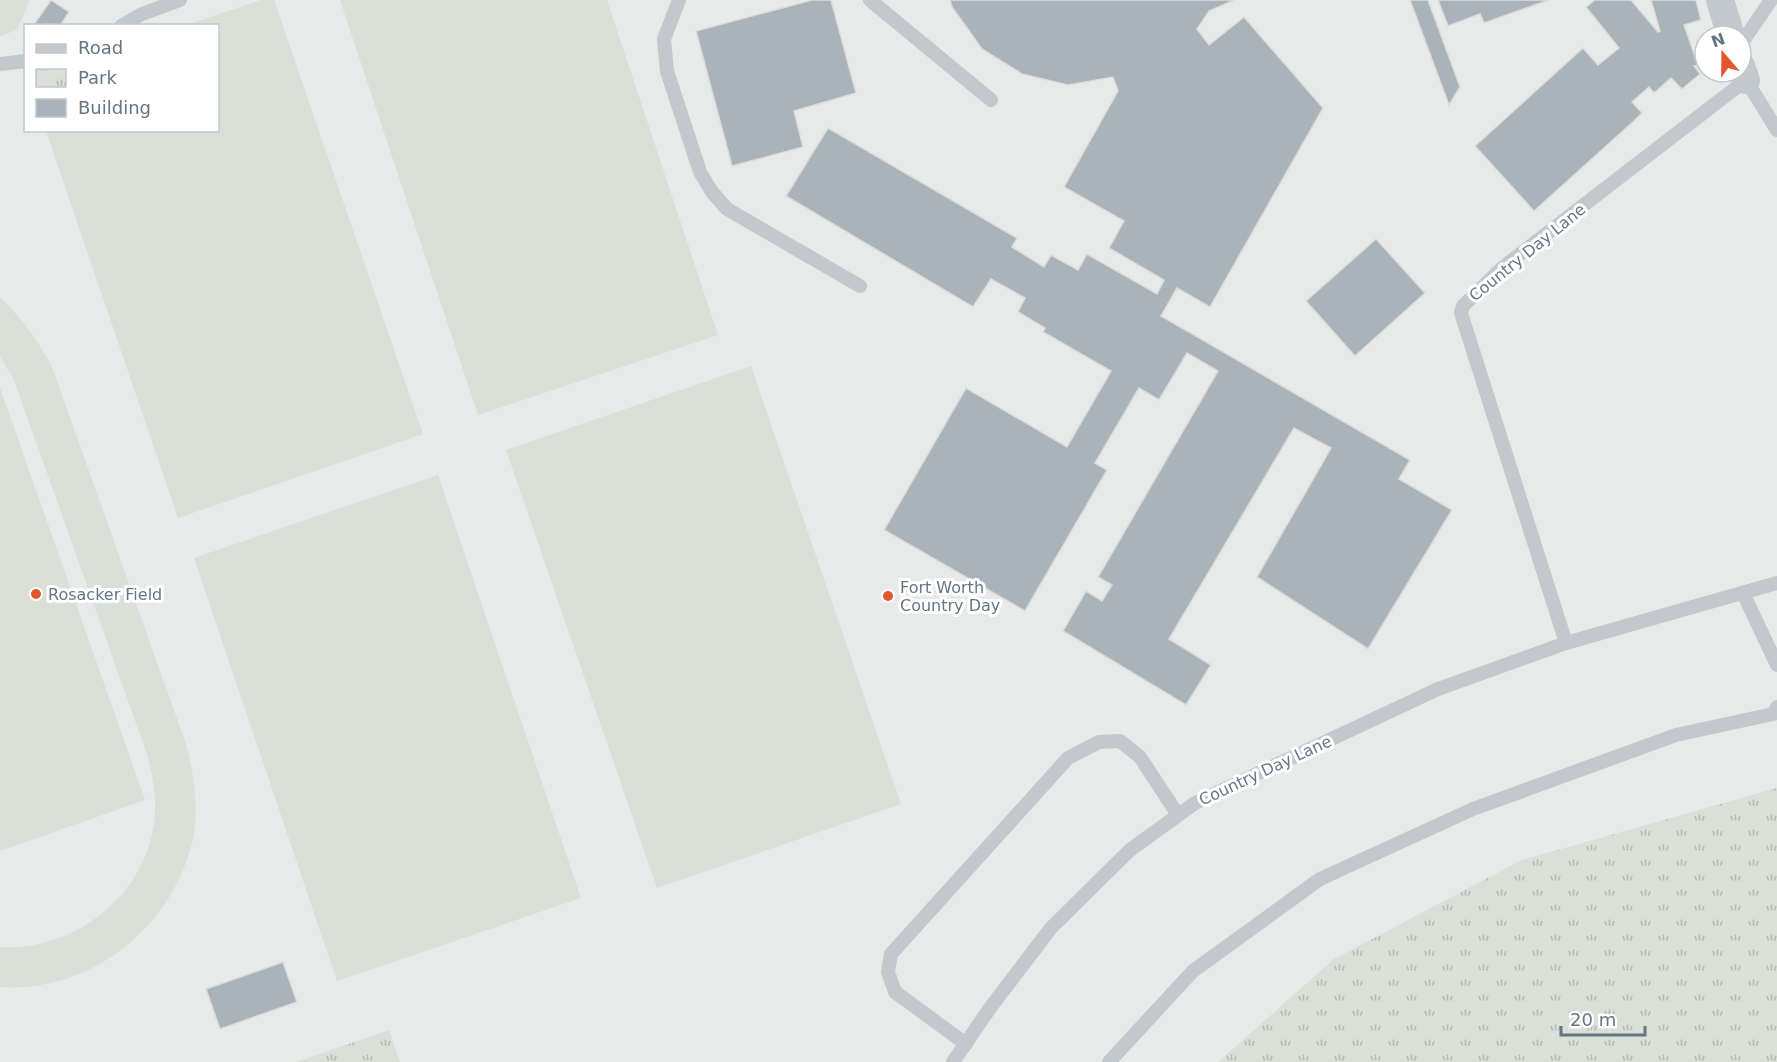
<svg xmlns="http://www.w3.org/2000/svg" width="1777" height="1062" font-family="'DejaVu Sans',sans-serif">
	<defs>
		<pattern id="park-tufts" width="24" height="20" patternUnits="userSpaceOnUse" patternTransform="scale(1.5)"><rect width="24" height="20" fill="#dadfd7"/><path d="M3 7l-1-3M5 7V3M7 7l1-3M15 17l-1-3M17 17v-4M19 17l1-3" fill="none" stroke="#b4b9b4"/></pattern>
	</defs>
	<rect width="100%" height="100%" fill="#fafaf8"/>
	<path fill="#e8e9e9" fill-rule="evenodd" d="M0,0H1777V1062H0ZM26,26H218V130H26ZM1705,36H1741V72H1705Z"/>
	<g fill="url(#park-tufts)">
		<polygon points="1777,788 1777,1062 1218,1062 1334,959 1522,860"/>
		<polygon points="389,1030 400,1062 297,1062"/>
	</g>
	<g fill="#dadfd7">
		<polygon points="0,0 30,0 17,30 0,36"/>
		<polygon points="261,0 274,0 423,434 178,518 46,131 218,130 218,26 186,25"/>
		<polygon points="340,0 607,0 718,335 478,415"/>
		<path d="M0,298C22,318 38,340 52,367L186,744C194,775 199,807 193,839C173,927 91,993 0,987V947C72,951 139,901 153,830C158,805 154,781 148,757L14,380L0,356Z"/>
		<polygon points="751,366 901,804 657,888 506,450"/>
		<polygon points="0,388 145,800 0,851"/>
		<polygon points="438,475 581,898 337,981 194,558"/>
	</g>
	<g fill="#aab3b9" stroke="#dcdcda" stroke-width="1.5">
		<polygon points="51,0 69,12 60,26 33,26"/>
		<polygon points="812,0 831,0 856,93 794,111 803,147 732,166 696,31"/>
		<polygon points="950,0 1234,0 1209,11 1197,29 1209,45 1244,17 1323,108 1210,307 1177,288 1161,316 1410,460 1399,479 1452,510 1368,649 1257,577 1331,448 1294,428 1169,639 1211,665 1186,705 1063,631 1086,591 1102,601 1112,585 1098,577 1218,371 1187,353 1159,400 1139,388 1095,463 1107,470 1025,611 884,530 966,388 1067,447 1111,371 1043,332 1045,328 1018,312 1025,298 991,279 973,307 786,196 828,128 1017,238 1012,247 1044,267 1051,255 1078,270 1087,254 1157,294 1164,280 1109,248 1124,221 1064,187 1118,91 1113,77 1068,85 1022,74 982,49 952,7"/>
		<polygon points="1410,0 1428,0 1460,87 1449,105"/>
		<polygon points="1438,0 1549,0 1484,23 1480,14 1448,26"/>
		<polygon points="1595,0 1631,0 1658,32 1660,31 1651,0 1696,0 1701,20 1684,25 1698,65 1694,66 1700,74 1682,89 1671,78 1654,93 1649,87 1632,102 1642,113 1635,120 1534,211 1475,146 1583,48 1598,65 1619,48 1586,7"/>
		<polygon points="1376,239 1425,293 1355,356 1306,301"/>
		<polygon points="283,962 297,1002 220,1029 206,989"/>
	</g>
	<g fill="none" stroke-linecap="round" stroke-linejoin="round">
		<g stroke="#c3c8cc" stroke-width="14">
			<polyline points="679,0 664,39 667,71 700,172 712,192 727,209 860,286"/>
			<polyline points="870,0 991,100"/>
			<polyline points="121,26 142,14 180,0"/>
			<polyline points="1741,44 1771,0"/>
			<polyline points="0,64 26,61"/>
			<polyline points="1743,593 1777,665"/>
			<polyline points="1566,643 1461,313 1463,306 1502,268 1746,80 1777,130"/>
			<polyline points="966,1044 895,992 888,972 891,954 1068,758 1099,742 1120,741 1140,757 1178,815"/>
			<polyline points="953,1062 990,1008 1051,928 1130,850 1195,803 1438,689 1566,643 1777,583"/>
			<polyline points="1109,1062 1193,971 1320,879 1473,809 1676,735 1773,714 1777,707"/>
		</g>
		<g stroke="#c3c8cc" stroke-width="28">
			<polyline points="1720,0 1731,36"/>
			<polyline points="1741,66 1746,80"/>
		</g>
	</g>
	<g fill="#e4572e" stroke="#fff" stroke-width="2">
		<circle cx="36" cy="594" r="6"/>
		<circle cx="888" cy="596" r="6"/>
	</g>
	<g text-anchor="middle" stroke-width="6" stroke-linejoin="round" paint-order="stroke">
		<g font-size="16" fill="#657683" stroke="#fff">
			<text transform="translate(1527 252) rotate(-39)" y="6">Country Day Lane</text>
			<text transform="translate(1265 770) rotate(-25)" y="6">Country Day Lane</text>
		</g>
		<g font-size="16" fill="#657683" stroke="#fff" text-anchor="start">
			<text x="900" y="593">Fort Worth<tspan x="900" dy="18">Country Day</tspan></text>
			<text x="48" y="600">Rosacker Field</text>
		</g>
	</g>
	<rect x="24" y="24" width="195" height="108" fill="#ffffff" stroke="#c1c8cd" stroke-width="1.5"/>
	<rect x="36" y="44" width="30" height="9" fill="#c3c8cc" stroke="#c1c8cd" stroke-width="1.5"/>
	<text x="78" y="54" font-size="18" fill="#657683">Road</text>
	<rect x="36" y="69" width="30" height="18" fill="url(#park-tufts)" stroke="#c1c8cd" stroke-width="1.5"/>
	<text x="78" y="84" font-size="18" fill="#657683">Park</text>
	<rect x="36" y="99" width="30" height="18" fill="#aab3b9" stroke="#c1c8cd" stroke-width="1.5"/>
	<text x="78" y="114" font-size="18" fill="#657683">Building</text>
	<g transform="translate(1723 54) rotate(340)"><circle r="28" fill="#ffffff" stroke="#c1c8cd" stroke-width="1.5"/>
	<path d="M0-4.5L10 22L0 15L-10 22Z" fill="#e4572e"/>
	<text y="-9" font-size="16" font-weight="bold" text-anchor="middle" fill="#657683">N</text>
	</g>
	<path d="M1561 1026v9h84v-9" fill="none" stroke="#657683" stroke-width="3"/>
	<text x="1570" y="1026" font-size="18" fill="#657683" stroke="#ffffff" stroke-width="4.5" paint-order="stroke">20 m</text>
</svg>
